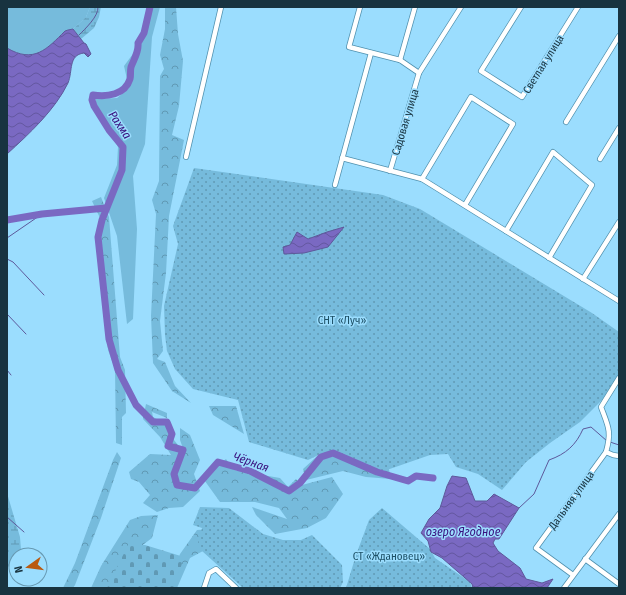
<svg xmlns="http://www.w3.org/2000/svg" width="626" height="595" font-family="'Fira Sans Condensed',sans-serif">
	<defs>
		<pattern id="forest-crowns" width="20" height="18" patternUnits="userSpaceOnUse"><rect width="20" height="18" fill="#76bbdc"/><path d="M2 6a3 3 0 1 1 6 0M12 15a3 3 0 1 1 6 0" fill="none" stroke="#6099b4"/></pattern>
		<pattern id="wetland-marsh" width="20" height="14" patternUnits="userSpaceOnUse"><rect width="20" height="14" fill="#76bbdc"/><path d="M1 5h8M5 5V1M11 12h8M15 12V8" fill="none" stroke="#6099b4"/></pattern>
		<pattern id="cemetery-stones" width="16" height="16" patternUnits="userSpaceOnUse"><rect width="16" height="16" fill="#76bbdc"/><path d="M2 7V4a2 2 0 0 1 4 0v3zM10 15v-3a2 2 0 0 1 4 0v3z" fill="#6099b4"/></pattern>
		<pattern id="garden-dots" width="8" height="8" patternUnits="userSpaceOnUse"><rect width="8" height="8" fill="#76bbdc"/><path d="M2 2h.1M6 6h.1" fill="none" stroke="#6099b4" stroke-width="1.8" stroke-linecap="round"/></pattern>
		<pattern id="water-waves" width="16" height="10" patternUnits="userSpaceOnUse"><rect width="16" height="10" fill="#7a69c2"/><path d="M0 5q4-4 8 0t8 0" fill="none" stroke="#63579f"/></pattern>
	</defs>
	<rect width="100%" height="100%" fill="#9bddfe"/>
	<g fill="#76bbdc">
		<path d="M7,7H90L86,17L73,29L68,30L65,31C47,49 34,64 7,48Z"/>
		<polygon points="152,7 160,7 152,37 145,144 133,176 137,229 133,319 127,324 117,236 104,198 117,165 118,147 96,103 96,99 117,98 129,88 124,66 141,43"/>
	</g>
	<g fill="url(#forest-crowns)">
		<polygon points="165,7 176,7 178,34 183,61 179,106 172,135 184,140 169,216 166,273 160,321 163,351 157,359 165,362 175,386 191,403 172,391 153,363 151,316 156,214 152,200 159,181 160,76 164,69 160,55 165,29"/>
		<polygon points="101,197 109,217 120,357 125,370 126,413 122,417 122,445 116,443 115,369 108,350 105,316 100,218 92,201"/>
		<polygon points="146,404 167,413 167,418 152,412 153,417 172,427 174,440 185,454 180,440 180,428 190,435 200,460 194,474 200,491 183,507 169,508 157,512 143,503 150,495 139,482 131,479 129,472 150,454 171,455 160,437 143,419"/>
		<polygon points="209,406 236,406 244,434 213,415"/>
		<polygon points="337,438 384,446 391,479 366,477 343,471 306,480 303,469"/>
		<polygon points="117,452 121,458 101,518 75,585 73,588 63,588 75,563 113,460"/>
		<polygon points="226,459 234,470 280,478 288,487 296,479 302,485 332,477 343,494 326,518 307,528 275,534 256,515 252,507 287,519 279,508 255,502 220,502 202,477"/>
		<polygon points="158,515 152,538 136,550 120,588 91,588 101,566 130,520 141,516"/>
		<polygon points="211,529 203,551 190,558 177,588 168,588 180,554 197,530"/>
	</g>
	<g fill="url(#wetland-marsh)">
		<polygon points="90,7 101,7 99,17 94,28 81,39 73,29 86,17"/>
		<polygon points="7,493 20,537 21,550 22,555 16,555 16,566 7,567"/>
	</g>
	<polygon fill="url(#cemetery-stones)" points="128,545 145,545 184,557 174,588 107,588"/>
	<g fill="url(#garden-dots)">
		<polygon points="194,168 383,195 420,209 592,313 619,332 619,374 602,400 580,422 550,443 526,462 502,490 478,474 456,467 448,454 430,455 384,471 349,461 329,450 308,460 249,442 238,400 193,389 175,369 167,351 165,335 164,306 178,244 173,226"/>
		<polygon points="200,507 229,508 263,534 283,540 301,540 312,535 342,565 343,582 340,588 243,588 202,551 198,543 202,528 193,525"/>
		<polygon points="382,508 430,549 435,558 470,582 472,588 346,588 356,555 369,520"/>
	</g>
	<g fill="url(#water-waves)" stroke="#5d599b">
		<path d="M73,29L84,43L86,44L91,54L88,57L84,53C68,55 73,71 68,83C55,110 29,134 7,154V48C34,64 47,49 65,31L68,30Z"/>
		<polygon points="344,227 328,247 304,253 284,254 283,247 290,245 297,232 308,239 327,232"/>
		<polygon points="452,476 466,478 475,501 487,501 494,494 519,508 499,539 495,539 493,543 498,551 520,568 526,579 542,583 553,579 547,588 473,588 472,584 442,558 431,552 428,541 421,533 429,519 440,508 447,486"/>
	</g>
	<g fill="none" stroke-linecap="round" stroke-linejoin="round">
		<g stroke="#5d599b" stroke-width="1">
			<path d="M79,35C85,29 99,16 98,7"/>
			<polyline points="7,238 42,214"/>
			<polyline points="7,259 13,262 44,295"/>
			<polyline points="7,314 26,334"/>
			<polyline points="7,370 11,375"/>
			<polyline points="610,442 619,445"/>
			<path d="M519,508L534,494L549,460C566,454 576,445 583,429L591,427L607,441"/>
			<polyline points="7,517 24,532"/>
		</g>
		<g stroke="#7a69c2" stroke-width="7">
			<path d="M150,7L144,33L138,43C139,52 134,59 131,67C130,71 131,75 130,79C125,95 107,97 93,95L92,100L94,106L109,130L123,147L122,170L102,220L98,237L109,339L118,370L136,405L153,422H167L172,434L168,446L183,450L174,474L177,485L195,488L218,462L250,471L289,491L300,483L321,457L333,453L377,472L408,481L416,476L433,478"/>
			<polyline points="7,220 42,214 106,208"/>
		</g>
		<g stroke="#5091af" stroke-width="6">
			<g id="minor">
				<polyline points="360,7 349,47 400,60 419,73"/>
				<polyline points="521,7 481,71 522,97 578,7"/>
				<polyline points="400,60 415,7"/>
				<polyline points="566,122 619,36"/>
				<polyline points="186,157 221,7"/>
				<polyline points="342,158 422,179 619,301"/>
				<polyline points="600,159 619,128"/>
				<polyline points="390,171 419,73 461,7"/>
				<polyline points="422,179 471,97 513,124 465,205"/>
				<polyline points="335,185 371,53"/>
				<polyline points="506,231 553,152 592,185 549,258"/>
				<polyline points="583,279 619,222"/>
				<path d="M619,378L601,407C608,426 612,431 606,452L613,455L619,456"/>
				<polyline points="585,559 619,584"/>
				<polyline points="573,575 536,548 606,452"/>
				<polyline points="204,588 209,573 216,569 236,588"/>
				<polyline points="564,588 619,514"/>
			</g>
		</g>
		<use href="#minor" stroke="#fff" stroke-width="4.5"/>
	</g>
	<g text-anchor="middle" stroke-width="3" stroke-linejoin="round" paint-order="stroke">
		<g font-size="11" fill="#183340" stroke="#9bddfe">
			<text transform="translate(543 64) rotate(-58)" y="4">Светлая улица</text>
			<text transform="translate(405 122) rotate(-73)" y="4">Садовая улица</text>
			<text transform="translate(571 500) rotate(-54)" y="4">Дальняя улица</text>
		</g>
		<g font-size="11" fill="#1d5066" stroke="#9bddfe">
			<text x="342" y="324">СНТ «Луч»</text>
			<text x="389" y="560">СТ «Ждановец»</text>
		</g>
		<g font-size="12" font-style="italic" fill="#39107e" stroke="#9bddfe">
			<text transform="translate(120 125) rotate(56)" y="4">Рахма</text>
			<text transform="translate(251 462) rotate(20)" y="4">Чёрная</text>
			<text x="463" y="536">озеро Ягодное</text>
		</g>
	</g>
	<rect width="626" height="595" fill="none" stroke="#183340" stroke-width="16"/>
	<g transform="translate(28 567) rotate(256)"><circle r="19" fill="#9bddfe" stroke="#6799b2"/>
	<path d="M0-3L7 15L0 10L-7 15Z" fill="#b95a11"/>
	<text y="-6" font-size="11" font-weight="bold" text-anchor="middle" fill="#183340">N</text>
	</g>
</svg>
